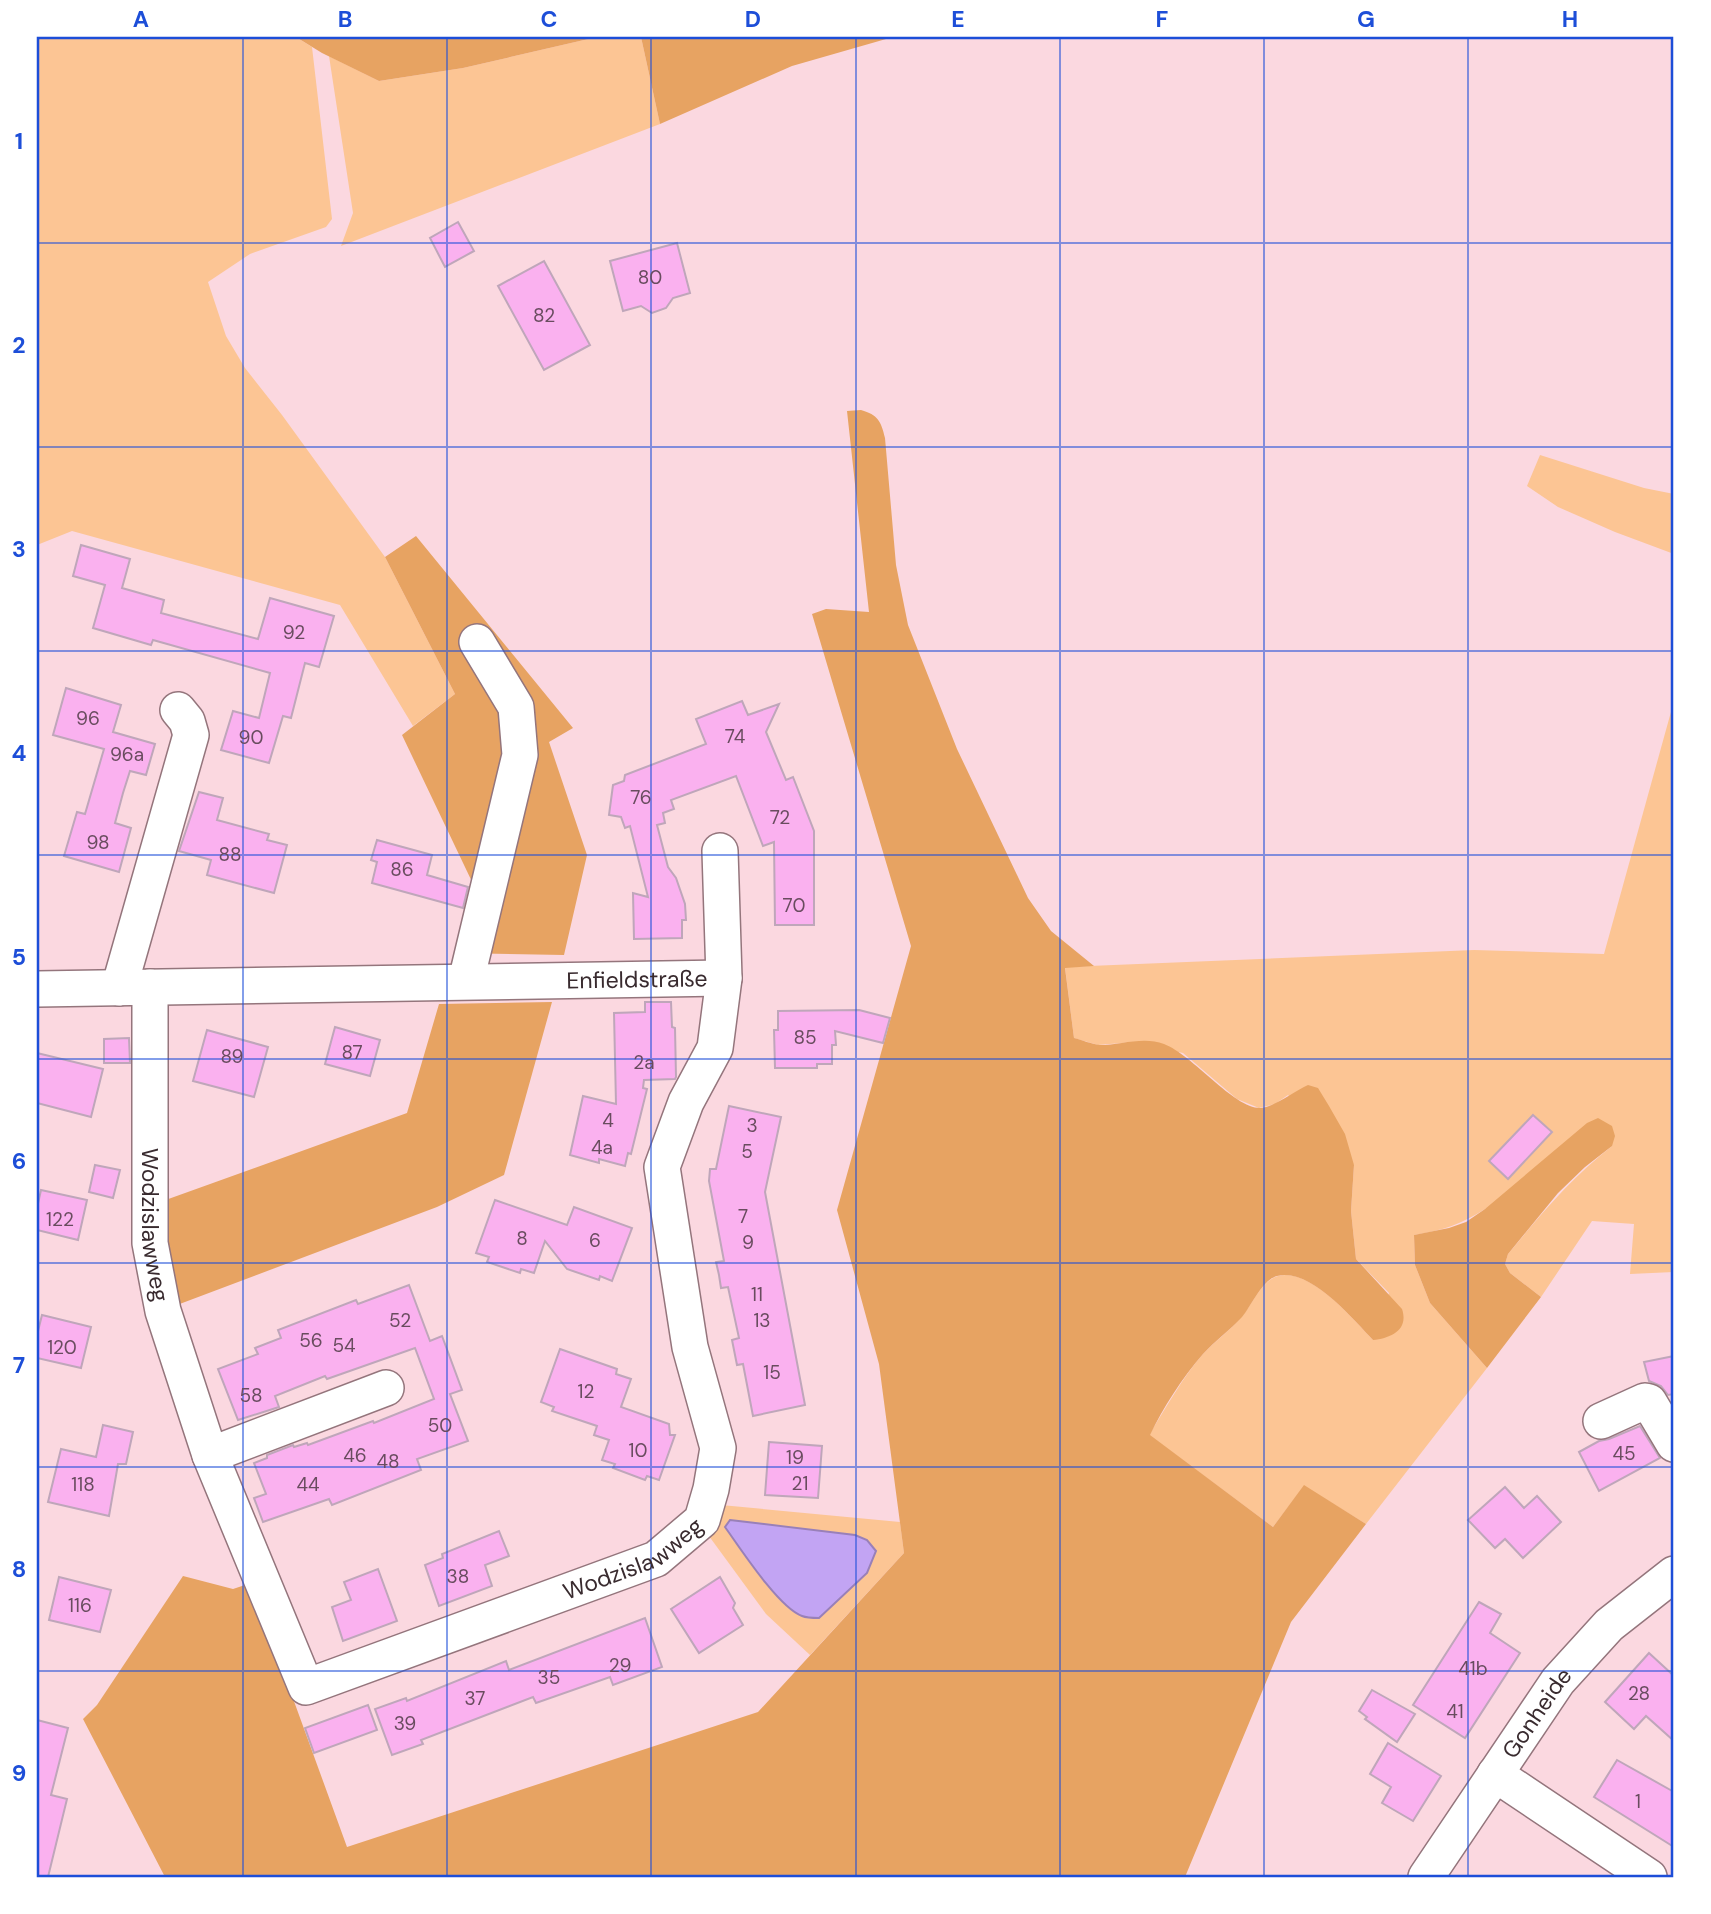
<svg xmlns="http://www.w3.org/2000/svg" width="1711" height="1914" font-family="'DM Sans',sans-serif">
	<rect width="100%" height="100%" fill="#fbd8e0"/>
	<g fill="#fcc594">
		<polygon points="37,37 296,37 312,47 332,219 326,227 250,254 208,282 226,336 245,368 282,415 385,557 455,694 413,726 340,605 72,531 37,545"/>
		<polygon points="597,37 641,37 660,124 341,246 353,213 329,56 379,81 463,68"/>
		<polygon points="1540,455 1644,488 1674,494 1674,554 1615,532 1558,507 1527,486"/>
		<path d="M1674,701V1272L1630,1274L1634,1224L1592,1221L1541,1297L1510,1273L1505,1264L1508,1254C1542,1213 1570,1179 1612,1146L1485,1209C1462,1224 1441,1231 1414,1235L1415,1265L1430,1303L1487,1368L1366,1524L1304,1486L1273,1527L1149,1435C1166,1408 1182,1378 1203,1354C1215,1341 1231,1330 1242,1316C1252,1305 1262,1280 1278,1276C1310,1267 1353,1319 1373,1340L1389,1293L1356,1259L1351,1211L1354,1165L1288,1095L1275,1104L1259,1108L1237,1099L1183,1053L1134,1042L1098,1045L1074,1038L1065,967L1474,950L1604,954Z"/>
		<polygon points="721,1505 900,1522 904,1553 810,1655 766,1614 706,1532"/>
	</g>
	<g fill="#e7a362">
		<polygon points="296,37 597,37 463,68 379,81 322,53"/>
		<polygon points="641,37 893,37 792,66 660,124"/>
		<path d="M861,410C878,415 881,421 885,438L896,565L908,625L957,749L1028,898L1051,931L1094,966L1065,968L1074,1038C1082,1040 1091,1044 1100,1045C1120,1045 1144,1036 1164,1044C1193,1055 1234,1109 1261,1108C1274,1107 1295,1091 1308,1085L1318,1088L1329,1106L1345,1134L1354,1165L1351,1211L1356,1259L1402,1309C1409,1330 1391,1338 1373,1340C1353,1319 1310,1267 1277,1276C1262,1280 1252,1305 1242,1317C1230,1330 1215,1341 1203,1354C1182,1378 1163,1408 1150,1435L1273,1527L1304,1485L1366,1524L1291,1622L1185,1877H165L83,1719L97,1705L183,1576L233,1589L251,1583L347,1847L758,1712L904,1553L879,1364L837,1210L911,946L812,614L826,609L869,612L847,411Z"/>
		<polygon points="416,536 573,728 549,742 587,855 564,955 454,953 475,888 402,735 455,694 385,557"/>
		<polygon points="552,1002 504,1175 437,1207 177,1305 160,1202 407,1113 439,1004"/>
		<polygon points="1598,1118 1612,1126 1615,1136 1612,1146 1585,1167 1558,1193 1508,1254 1505,1264 1510,1273 1541,1297 1487,1368 1430,1303 1415,1265 1414,1235 1449,1228 1466,1222 1485,1209 1587,1123"/>
	</g>
	<path fill="#c2a4f3" stroke="#9980b8" stroke-width="2" d="M730,1520L855,1535L867,1540L876,1551L867,1573L819,1618C814,1618 807,1618 802,1616C779,1608 740,1548 725,1527Z"/>
	<g fill="#fab1ef" stroke="#bfa6ba" stroke-width="2">
		<polygon points="458,222 474,251 445,267 430,238"/>
		<polygon points="677,243 690,293 673,298 666,308 652,313 641,306 623,311 610,261"/>
		<polygon points="544,261 590,345 544,370 498,286"/>
		<polygon points="81,545 130,559 122,588 164,600 161,613 258,639 270,598 334,616 319,667 305,663 291,718 283,716 269,763 221,750 233,711 259,718 270,673 153,640 151,645 93,628 105,585 73,576"/>
		<polygon points="66,688 121,705 113,732 155,744 146,775 130,771 123,793 115,823 131,828 119,872 64,856 77,812 85,814 104,749 53,735"/>
		<polygon points="742,701 748,715 779,704 766,732 786,780 793,777 814,831 814,925 775,925 774,842 763,846 736,776 671,800 674,809 663,813 665,823 657,825 668,867 676,878 685,904 686,920 682,920 682,938 634,939 633,893 648,897 630,826 625,828 621,817 609,815 613,785 624,781 625,775 706,744 696,719"/>
		<polygon points="199,792 223,798 217,820 269,834 267,840 287,845 274,893 207,875 211,860 179,851"/>
		<polygon points="377,840 432,855 427,875 468,887 463,908 372,883 377,862 371,860"/>
		<polygon points="645,1002 671,1002 672,1027 675,1028 676,1077 675,1079 644,1080 643,1088 647,1089 631,1154 628,1153 625,1166 599,1159 599,1163 570,1155 583,1096 616,1104 614,1013 645,1012"/>
		<polygon points="859,1010 890,1018 883,1043 835,1031 836,1045 832,1045 832,1064 817,1064 817,1068 775,1068 774,1030 778,1030 778,1011"/>
		<polygon points="335,1027 380,1040 370,1076 325,1064"/>
		<polygon points="207,1030 268,1047 254,1097 193,1081"/>
		<polygon points="129,1038 130,1063 104,1063 104,1039"/>
		<polygon points="37,1053 103,1069 91,1117 37,1103"/>
		<polygon points="729,1106 781,1117 765,1192 805,1405 753,1416 743,1364 737,1365 732,1340 739,1338 728,1287 721,1288 719,1275 716,1262 724,1261 709,1181 710,1169 716,1169"/>
		<polygon points="1533,1115 1552,1132 1508,1179 1489,1161"/>
		<polygon points="95,1165 120,1170 113,1198 89,1192"/>
		<polygon points="41,1190 87,1200 78,1240 37,1230 37,1208"/>
		<polygon points="495,1200 567,1225 574,1207 632,1228 612,1281 600,1276 599,1280 567,1269 545,1241 534,1273 521,1269 520,1273 487,1262 489,1257 476,1253"/>
		<polygon points="409,1285 430,1341 442,1336 462,1390 450,1394 468,1441 417,1459 421,1470 332,1505 329,1499 263,1522 254,1498 266,1494 254,1463 267,1458 267,1455 293,1445 294,1447 307,1443 308,1445 373,1421 374,1423 434,1399 415,1348 327,1379 325,1376 275,1396 279,1407 238,1420 218,1369 258,1354 255,1348 281,1338 278,1330 356,1300 358,1304"/>
		<polygon points="42,1315 91,1327 81,1368 37,1358 37,1335"/>
		<polygon points="560,1349 617,1369 616,1374 631,1379 621,1407 669,1424 670,1435 675,1435 659,1480 647,1476 645,1480 613,1468 615,1464 602,1460 609,1440 594,1435 597,1426 552,1411 554,1407 541,1402"/>
		<polygon points="1674,1356 1674,1394 1668,1395 1661,1386 1649,1381 1644,1362"/>
		<polygon points="103,1425 133,1432 126,1464 118,1464 109,1516 48,1502 61,1449 96,1457"/>
		<polygon points="1640,1426 1660,1458 1599,1491 1579,1452 1599,1441 1609,1439"/>
		<polygon points="769,1442 822,1446 818,1498 765,1495"/>
		<polygon points="1505,1487 1524,1508 1537,1496 1561,1522 1523,1558 1505,1539 1495,1548 1468,1520"/>
		<polygon points="499,1531 509,1556 485,1565 492,1586 439,1606 425,1565 443,1558 442,1554"/>
		<polygon points="378,1569 397,1621 343,1641 332,1607 351,1600 344,1582"/>
		<polygon points="59,1577 111,1590 100,1632 49,1620"/>
		<polygon points="720,1577 735,1603 733,1608 743,1625 699,1653 671,1609"/>
		<polygon points="1479,1602 1501,1614 1490,1633 1520,1653 1465,1738 1413,1705"/>
		<polygon points="645,1618 662,1667 613,1685 610,1677 536,1703 533,1697 421,1740 423,1744 392,1755 375,1709 406,1698 407,1701 506,1661 509,1670"/>
		<polygon points="1649,1653 1674,1676 1674,1741 1646,1716 1634,1729 1605,1702"/>
		<polygon points="1372,1690 1415,1714 1397,1742 1365,1719 1367,1717 1359,1711"/>
		<polygon points="368,1705 377,1730 314,1753 305,1728"/>
		<polygon points="37,1720 68,1728 51,1795 67,1799 48,1877 37,1877"/>
		<polygon points="1388,1743 1441,1776 1413,1821 1382,1803 1391,1787 1370,1774"/>
		<polygon points="1617,1760 1674,1792 1674,1847 1594,1797"/>
	</g>
	<g fill="none" stroke-linecap="round" stroke-linejoin="round">
		<g stroke="#94757c" stroke-width="38">
			<g id="minor">
				<polyline points="466,981 520,755 516,707 477,642"/>
				<path id="s1" d="M150,987V1243L163,1311L210,1455L306,1687L656,1559L702,1520L711,1489L718,1448L690,1347L662,1167L686,1102L715,1048L724,978L720,851"/>
				<polyline points="119,988 191,735 187,721 178,710"/>
				<path id="s2" d="M37,989L724,978"/>
				<polyline points="1601,1421 1645,1401 1649,1402 1674,1444"/>
				<polyline points="210,1455 386,1388"/>
				<polyline points="1495,1774 1649,1877"/>
				<path id="s3" d="M1426,1877L1558,1681L1609,1625L1674,1574"/>
			</g>
		</g>
		<use href="#minor" stroke="#fff" stroke-width="35"/>
	</g>
	<path fill="none" stroke="#1d4ed8" stroke-width="2" stroke-opacity="0.55" d="M243,37V1877M447,37V1877M651,37V1877M856,37V1877M1060,37V1877M1264,37V1877M1468,37V1877M37,243H1674M37,447H1674M37,651H1674M37,855H1674M37,1059H1674M37,1263H1674M37,1467H1674M37,1671H1674"/>
	<g text-anchor="middle" stroke-width="7" stroke-linejoin="round" paint-order="stroke">
		<g font-size="19" fill="#694c5f">
			<text x="650" y="284">80</text>
			<text x="544" y="322">82</text>
			<text x="294" y="639">92</text>
			<text x="88" y="725">96</text>
			<text x="735" y="743">74</text>
			<text x="251" y="744">90</text>
			<text x="127" y="761">96a</text>
			<text x="641" y="804">76</text>
			<text x="780" y="824">72</text>
			<text x="98" y="849">98</text>
			<text x="230" y="861">88</text>
			<text x="402" y="876">86</text>
			<text x="794" y="912">70</text>
			<text x="805" y="1044">85</text>
			<text x="352" y="1059">87</text>
			<text x="232" y="1063">89</text>
			<text x="644" y="1069">2a</text>
			<text x="608" y="1127">4</text>
			<text x="752" y="1132">3</text>
			<text x="602" y="1154">4a</text>
			<text x="747" y="1158">5</text>
			<text x="743" y="1223">7</text>
			<text x="60" y="1226">122</text>
			<text x="522" y="1245">8</text>
			<text x="595" y="1247">6</text>
			<text x="748" y="1249">9</text>
			<text x="757" y="1301">11</text>
			<text x="400" y="1327">52</text>
			<text x="762" y="1327">13</text>
			<text x="311" y="1347">56</text>
			<text x="344" y="1352">54</text>
			<text x="62" y="1354">120</text>
			<text x="772" y="1379">15</text>
			<text x="586" y="1398">12</text>
			<text x="251" y="1402">58</text>
			<text x="440" y="1432">50</text>
			<text x="638" y="1457">10</text>
			<text x="1624" y="1460">45</text>
			<text x="355" y="1462">46</text>
			<text x="795" y="1464">19</text>
			<text x="388" y="1468">48</text>
			<text x="800" y="1490">21</text>
			<text x="83" y="1491">118</text>
			<text x="308" y="1491">44</text>
			<text x="458" y="1583">38</text>
			<text x="80" y="1612">116</text>
			<text x="620" y="1672">29</text>
			<text x="1473" y="1675">41b</text>
			<text x="549" y="1684">35</text>
			<text x="1639" y="1700">28</text>
			<text x="475" y="1705">37</text>
			<text x="1455" y="1718">41</text>
			<text x="405" y="1730">39</text>
			<text x="1638" y="1808">1</text>
		</g>
		<g font-size="23" fill="#392b2f" stroke="#fff">
			<text dy="8" stroke="none"><textPath href="#s2" startOffset="600">Enfieldstraße</textPath></text>
			<text dy="8" stroke="none"><textPath href="#s1" startOffset="238">Wodzislawweg</textPath></text>
			<text dy="8" stroke="none"><textPath href="#s1" startOffset="1080">Wodzislawweg</textPath></text>
			<text dy="8" stroke="none"><textPath href="#s3" startOffset="198">Gonheide</textPath></text>
		</g>
	</g>
	<rect width="1711" height="1914" fill="none" stroke="#ffffff" stroke-width="77"/>
	<rect x="38" y="38" width="1634" height="1838" fill="none" stroke="#1d4ed8" stroke-width="2.5"/>
	<g font-size="23" text-anchor="middle" font-weight="bold" fill="#1d4ed8">
		<text x="141" y="27">A</text>
		<text x="345" y="27">B</text>
		<text x="549" y="27">C</text>
		<text x="753" y="27">D</text>
		<text x="958" y="27">E</text>
		<text x="1162" y="27">F</text>
		<text x="1366" y="27">G</text>
		<text x="1570" y="27">H</text>
		<text x="19" y="149">1</text>
		<text x="19" y="353">2</text>
		<text x="19" y="557">3</text>
		<text x="19" y="761">4</text>
		<text x="19" y="965">5</text>
		<text x="19" y="1169">6</text>
		<text x="19" y="1373">7</text>
		<text x="19" y="1577">8</text>
		<text x="19" y="1781">9</text>
	</g>
</svg>
